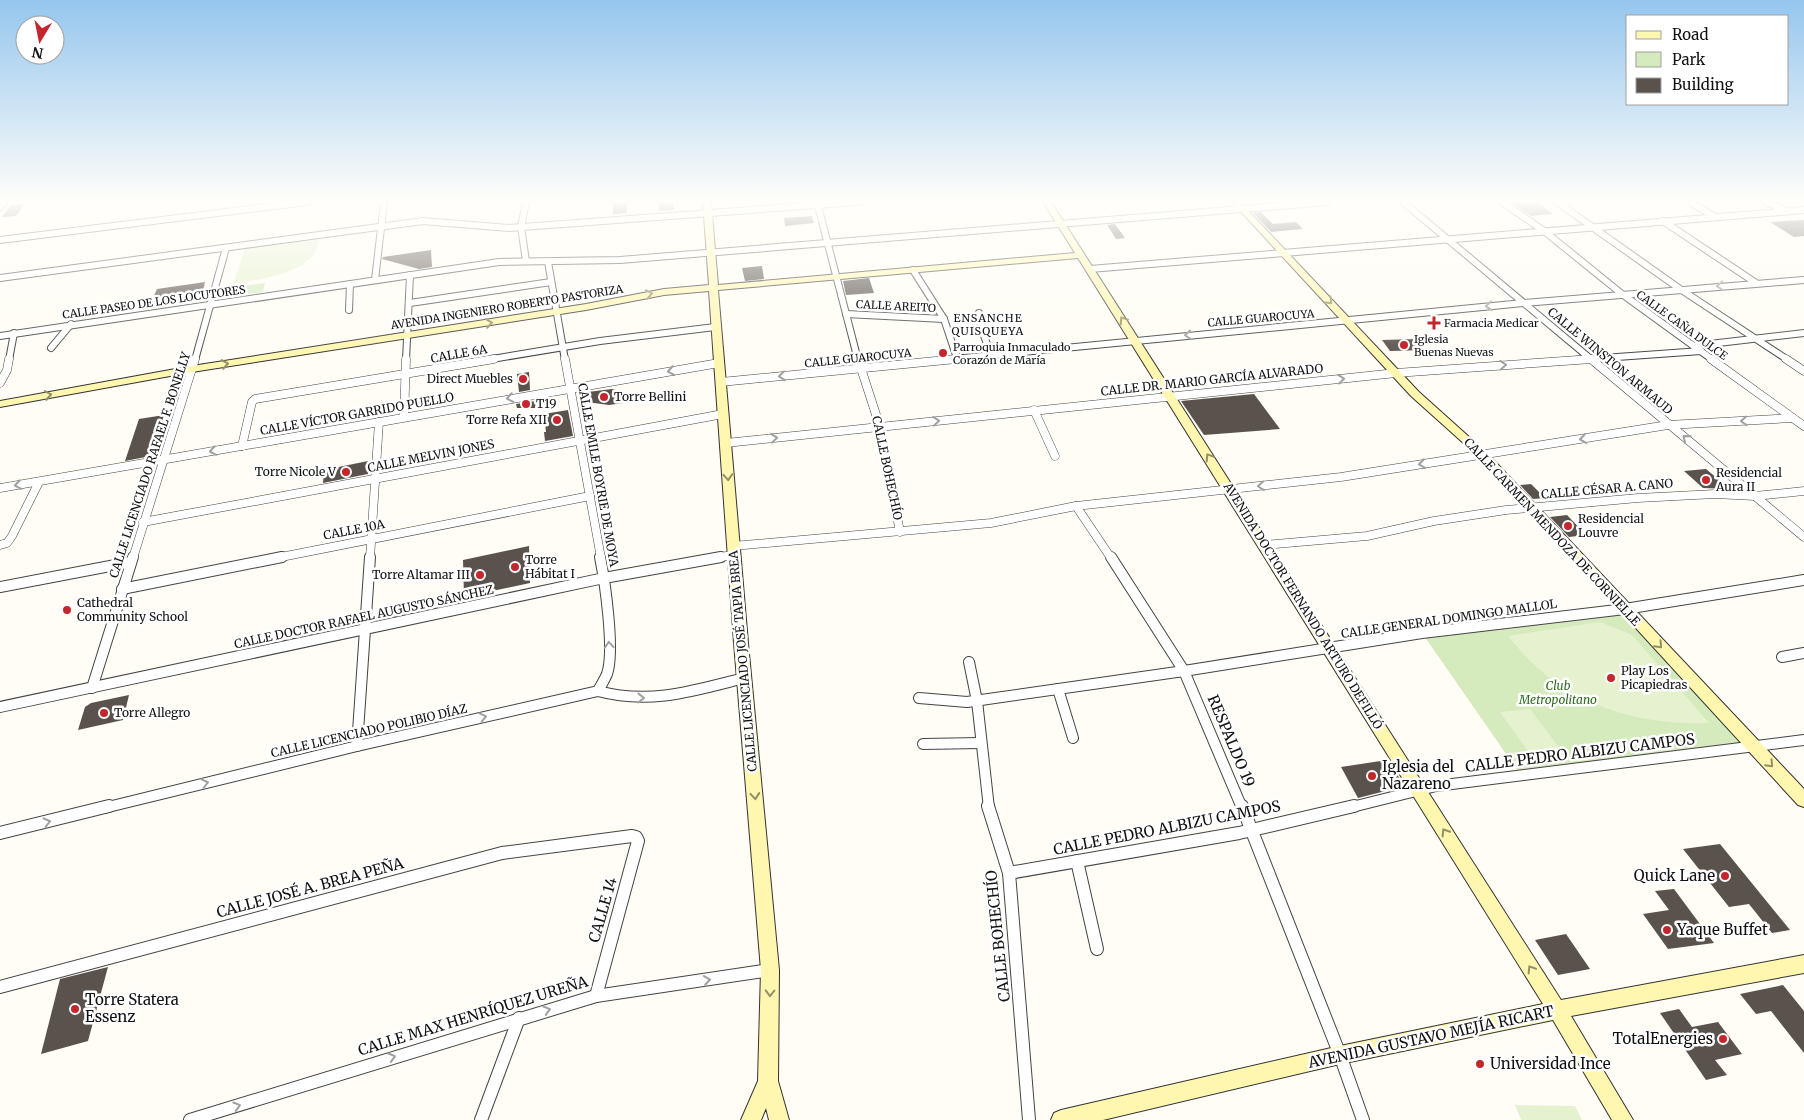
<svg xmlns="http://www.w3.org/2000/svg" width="1804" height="1120" font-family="Merriweather,serif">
	<rect width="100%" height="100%" fill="#fffdf5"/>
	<g fill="#d5ebbd">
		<polygon points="265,283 263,292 227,297 230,288"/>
		<polygon points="1625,609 1755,747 1520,774 1422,633"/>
	</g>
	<g fill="#e6f2cf">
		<path d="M318,240C319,273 256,280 233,284L245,248Z"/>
		<path d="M1600,622L1632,635L1709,723C1647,725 1589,711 1540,670C1528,661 1518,647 1508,636Z"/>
		<polygon points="1530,709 1563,753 1532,757 1500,712"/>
		<polygon points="1515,1105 1575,1106 1582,1120 1521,1120"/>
	</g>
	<g fill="#5a524d">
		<polygon points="613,202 627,202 627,213 613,214"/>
		<polygon points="673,202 674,210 659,211 659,203"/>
		<polygon points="1510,202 1537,202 1553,214 1531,216"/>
		<polygon points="25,204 16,216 2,217 11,205"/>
		<polygon points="1261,212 1273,224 1296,222 1303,229 1271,232 1253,213"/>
		<polygon points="812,216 814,223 785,226 784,218"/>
		<polygon points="1804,220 1804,236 1794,237 1770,222"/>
		<polygon points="1115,224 1125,238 1116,239 1107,225"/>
		<polygon points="431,250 432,267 419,269 382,259 383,257"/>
		<polygon points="762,266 764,279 745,281 742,268"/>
		<polygon points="869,278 874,293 846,295 843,281"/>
		<polygon points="205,282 203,291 153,298 157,289"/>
		<polygon points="1417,339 1426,350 1390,351 1382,340"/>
		<polygon points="529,372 530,390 519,392 517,374"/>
		<polygon points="612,389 628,393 630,402 609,405 594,403 584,404 579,401 580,393"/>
		<polygon points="1254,394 1280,429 1204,435 1181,401"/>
		<polygon points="536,401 535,408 517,408 516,404"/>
		<polygon points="568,410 573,436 545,441 544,432 546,432 544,414"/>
		<polygon points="164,415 151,456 125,461 139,419"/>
		<polygon points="368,461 368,474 323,483 324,470"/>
		<polygon points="1706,469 1730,489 1703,488 1684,471"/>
		<polygon points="1531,484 1545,498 1533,499 1520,485"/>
		<polygon points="1567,515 1586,535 1569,537 1550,517"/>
		<polygon points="529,546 530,583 464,597 463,560"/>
		<polygon points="129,695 123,720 78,730 85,707 91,703"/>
		<polygon points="1387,760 1405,786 1358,798 1341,767"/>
		<polygon points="1720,844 1790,930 1772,933 1749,904 1729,907 1683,849"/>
		<polygon points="1674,889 1714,943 1668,949 1643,914 1669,910 1655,891"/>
		<polygon points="1566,934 1590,969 1558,975 1535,940"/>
		<polygon points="108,967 88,1041 41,1054 60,979"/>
		<polygon points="1783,985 1804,1011 1804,1053 1771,1011 1756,1014 1740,994"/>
		<polygon points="1679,1009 1692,1027 1718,1022 1742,1054 1715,1060 1727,1075 1706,1080 1660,1013"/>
	</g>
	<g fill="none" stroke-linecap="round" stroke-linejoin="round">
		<g stroke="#444" stroke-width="8">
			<g id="street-far3">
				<polyline points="526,202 521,227 526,261"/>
				<polyline points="817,202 858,360"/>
				<polyline points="1403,202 1592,360"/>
				<polyline points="1502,202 1544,231 1622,294 1713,360"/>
				<polyline points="1557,202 1680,289 1788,360"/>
				<polyline points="1690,202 1715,217"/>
				<polyline points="1766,202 1784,210"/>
				<polyline points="0,207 4,202"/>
				<polyline points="1663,221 1756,283"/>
				<polyline points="0,240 307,202"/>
				<polyline points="548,262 565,360"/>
				<polyline points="1090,269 1804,210"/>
				<polyline points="913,270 944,319 957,358"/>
				<polyline points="0,278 423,221 509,228 857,202"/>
				<polyline points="375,280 384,202"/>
				<polyline points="410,303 551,282"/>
				<polyline points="349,310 350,284"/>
				<polyline points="979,313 983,333 991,355"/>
				<polyline points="846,314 944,319"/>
				<polyline points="0,336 499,262 620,260 1327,202"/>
				<polyline points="1693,346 1804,333"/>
				<polyline points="51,348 71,324"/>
				<polyline points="9,360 14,333"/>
				<polyline points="195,360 226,248"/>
				<polyline points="406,360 410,275"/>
				<polyline points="486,360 600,341 715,327"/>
				<polyline points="943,360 1523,303 1804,280"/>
				<polyline points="1575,360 1701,351"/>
			</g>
		</g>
		<g stroke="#444" stroke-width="9">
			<g id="street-far2">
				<polyline points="565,359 601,558"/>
				<polyline points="858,359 880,427 900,532"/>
				<polyline points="1591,359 1804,537"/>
				<polyline points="1711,359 1804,426"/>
				<polyline points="1786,359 1804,371"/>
				<polyline points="721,382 956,359"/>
				<polyline points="0,383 7,370 9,359"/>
				<polyline points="1034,410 1055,456"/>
				<polyline points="404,417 406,359"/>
				<polyline points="726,443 1396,373 1592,359"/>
				<polyline points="242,446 252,402 255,399 494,359"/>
				<polyline points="0,488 719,363"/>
				<polyline points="1076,506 1111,558"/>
				<polyline points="143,522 723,414"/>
				<polyline points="0,545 7,543 12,536 39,482"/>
				<polyline points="1265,545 1367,536 1434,521 1506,510 1638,498 1715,494 1755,496 1804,491"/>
				<polyline points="733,546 991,523 1076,506 1341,477 1668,425 1793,418"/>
				<polyline points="133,558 195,359"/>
				<polyline points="276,558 590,496"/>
				<polyline points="370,558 379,422"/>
				<polyline points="714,558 733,555"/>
			</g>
		</g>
		<g stroke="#444" stroke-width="12">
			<g id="street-far1">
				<polyline points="1111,557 1184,671 1242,808"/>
				<polyline points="0,587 131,562"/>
				<polyline points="122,589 282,557"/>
				<polyline points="1782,657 1804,653"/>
				<polyline points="969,662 977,701 989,808"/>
				<polyline points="92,688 133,557"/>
				<polyline points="1058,689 1073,738"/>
				<path d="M598,691C601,685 605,679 607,674C615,651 605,582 600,557"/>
				<polyline points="919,698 967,702 1184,671 1422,633 1625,609 1804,580"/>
				<polyline points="0,707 604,578 721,557"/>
				<polyline points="923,744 981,743"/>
				<polyline points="357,746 370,557"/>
				<path d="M104,808L357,746L598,691C650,705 693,691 744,678"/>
				<polyline points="1348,808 1436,786 1804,740"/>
			</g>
		</g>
		<g stroke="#444" stroke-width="14">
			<g id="street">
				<polyline points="988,806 1009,873 1029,1120"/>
				<polyline points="1242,806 1340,1055 1363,1120"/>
				<polyline points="0,833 109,806"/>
				<polyline points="1077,861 1097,949"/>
				<polyline points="1009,873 1239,833 1354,806"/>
				<polyline points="0,987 502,853 632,836 636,837 638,841 596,996"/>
				<polyline points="190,1120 596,996 770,970"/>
				<polyline points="481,1120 519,1018"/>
			</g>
		</g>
		<g stroke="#333" stroke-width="2">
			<g id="secondary">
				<polygon points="703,202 711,202 718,285 1075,253 1043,202 1051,202 1561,1000 1804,955 1804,973 1571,1016 1633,1120 1612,1120 1553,1020 1340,1064 1103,1120 1051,1120 1054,1113 1061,1110 1340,1046 1543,1004 1078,258 718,290 748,643 779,970 778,1081 789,1120 769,1120 766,1108 761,1120 741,1120 758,1081 761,970 734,643 709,291 664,295 586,310 192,372 0,407 0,401 192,366 586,304 664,289 709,285"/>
				<polygon points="1232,202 1240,202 1419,392 1487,453 1804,789 1804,807 1798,805 1479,457 1411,396"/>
			</g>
		</g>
		<use href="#street-far3" stroke="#fff" stroke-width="6"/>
		<use href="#street-far2" stroke="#fff" stroke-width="8"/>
		<use href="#street-far1" stroke="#fff" stroke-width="10"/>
		<use href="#street" stroke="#fff" stroke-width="12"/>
		<use href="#secondary" fill="#fff6b0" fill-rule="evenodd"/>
	</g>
	<defs><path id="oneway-chevron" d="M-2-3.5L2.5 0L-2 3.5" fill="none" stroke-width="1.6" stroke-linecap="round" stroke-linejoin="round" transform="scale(1.25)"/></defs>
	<g stroke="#a0a0a0">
		<use href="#oneway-chevron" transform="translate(1720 286) rotate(176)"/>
		<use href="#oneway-chevron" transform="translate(1489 306) rotate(174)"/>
		<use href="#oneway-chevron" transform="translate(1188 335) rotate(175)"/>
		<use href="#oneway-chevron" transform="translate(1503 365) rotate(-4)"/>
		<use href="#oneway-chevron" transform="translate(671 371) rotate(170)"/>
		<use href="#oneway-chevron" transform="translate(782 376) rotate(174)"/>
		<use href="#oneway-chevron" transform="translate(1341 379) rotate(-6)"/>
		<use href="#oneway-chevron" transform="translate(510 398) rotate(170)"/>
		<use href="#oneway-chevron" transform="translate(936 421) rotate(-6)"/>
		<use href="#oneway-chevron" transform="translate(1744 421) rotate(176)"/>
		<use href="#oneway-chevron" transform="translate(774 438) rotate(-6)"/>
		<use href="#oneway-chevron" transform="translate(1686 438) rotate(-140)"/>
		<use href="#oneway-chevron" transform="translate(1583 439) rotate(171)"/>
		<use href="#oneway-chevron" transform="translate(213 451) rotate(170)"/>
		<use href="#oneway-chevron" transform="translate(1422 464) rotate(171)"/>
		<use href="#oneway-chevron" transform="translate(18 485) rotate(170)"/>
		<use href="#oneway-chevron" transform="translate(1261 486) rotate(175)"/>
		<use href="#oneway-chevron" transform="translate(609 645) rotate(-94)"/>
		<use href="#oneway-chevron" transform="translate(641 698)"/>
		<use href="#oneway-chevron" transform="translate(483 717) rotate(-13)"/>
		<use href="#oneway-chevron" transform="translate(205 783) rotate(-14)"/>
		<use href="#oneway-chevron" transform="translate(47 822) rotate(-14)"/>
		<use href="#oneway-chevron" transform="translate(707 980) rotate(-8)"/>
		<use href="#oneway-chevron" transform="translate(547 1010) rotate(-16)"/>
		<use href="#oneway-chevron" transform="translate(392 1057) rotate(-17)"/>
		<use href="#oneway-chevron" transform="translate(237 1106) rotate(-17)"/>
	</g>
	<g stroke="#948f68">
		<use href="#oneway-chevron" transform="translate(649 294) rotate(-11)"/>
		<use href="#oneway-chevron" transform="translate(1329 301) rotate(47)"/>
		<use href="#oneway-chevron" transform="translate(1123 320) rotate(-123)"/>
		<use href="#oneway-chevron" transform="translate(489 323) rotate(-9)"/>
		<use href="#oneway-chevron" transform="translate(225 364) rotate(-9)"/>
		<use href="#oneway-chevron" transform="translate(48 395) rotate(-10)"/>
		<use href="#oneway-chevron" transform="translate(1209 457) rotate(-123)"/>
		<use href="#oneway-chevron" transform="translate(728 477) rotate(86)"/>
		<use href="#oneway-chevron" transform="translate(1659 645) rotate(47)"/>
		<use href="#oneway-chevron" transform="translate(1770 764) rotate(47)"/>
		<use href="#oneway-chevron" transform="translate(755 796) rotate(85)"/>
		<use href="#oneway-chevron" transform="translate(1445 832) rotate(-122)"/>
		<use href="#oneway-chevron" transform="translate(1531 969) rotate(-122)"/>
		<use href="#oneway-chevron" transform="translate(770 993) rotate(91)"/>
	</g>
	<linearGradient id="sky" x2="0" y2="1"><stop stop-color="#95c6ee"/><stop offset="0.56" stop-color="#fffefa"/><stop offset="1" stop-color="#fffefa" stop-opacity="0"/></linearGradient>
	<rect width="1804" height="358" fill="url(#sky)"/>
	<g fill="#c4262e" stroke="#fff" stroke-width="2">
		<path d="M1431.5 315.5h5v5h5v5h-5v5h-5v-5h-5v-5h5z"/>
		<circle cx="1404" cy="345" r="5"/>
		<circle cx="943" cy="353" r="5"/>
		<circle cx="523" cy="379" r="5"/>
		<circle cx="604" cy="397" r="5"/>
		<circle cx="526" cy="404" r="5"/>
		<circle cx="557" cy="420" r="5"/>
		<circle cx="346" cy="472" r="5"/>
		<circle cx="1706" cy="480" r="5"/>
		<circle cx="1568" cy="526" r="5"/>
		<circle cx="515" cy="567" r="5"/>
		<circle cx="480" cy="575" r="5"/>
		<circle cx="67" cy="610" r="5"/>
		<circle cx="1611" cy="678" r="5"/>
		<circle cx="104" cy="713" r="5"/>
		<circle cx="1372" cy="776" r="5"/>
		<circle cx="1725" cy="876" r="5"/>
		<circle cx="1667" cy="930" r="5"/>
		<circle cx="75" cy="1009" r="5"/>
		<circle cx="1723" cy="1039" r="5"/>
		<circle cx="1480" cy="1064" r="5"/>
	</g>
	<g text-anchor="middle" stroke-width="5" stroke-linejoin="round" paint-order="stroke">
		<g font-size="11" fill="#111" stroke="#fff">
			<text transform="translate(154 302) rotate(-8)" y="4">CALLE PASEO DE LOS LOCUTORES</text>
			<text transform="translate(896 306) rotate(3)" y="4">CALLE AREITO</text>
			<text transform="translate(507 307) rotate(-9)" y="4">AVENIDA INGENIERO ROBERTO PASTORIZA</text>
			<text transform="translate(1261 318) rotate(-5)" y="4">CALLE GUAROCUYA</text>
			<text transform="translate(1682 325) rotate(36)" y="4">CALLE CAÑA DULCE</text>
			<text transform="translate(858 358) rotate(-6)" y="4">CALLE GUAROCUYA</text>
		</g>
		<g font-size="11" letter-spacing="1" fill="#111" stroke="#fff">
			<text x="988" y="322">ENSANCHE<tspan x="988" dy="13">QUISQUEYA</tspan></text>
		</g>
		<g font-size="11" fill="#111" stroke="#fff" text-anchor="start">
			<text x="1444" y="327">Farmacia Medicar</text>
			<text x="1414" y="343">Iglesia<tspan x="1414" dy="13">Buenas Nuevas</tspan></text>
			<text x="953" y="351">Parroquia Inmaculado<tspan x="953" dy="13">Corazón de María</tspan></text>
		</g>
		<g font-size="12" fill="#111" stroke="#fff">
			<text transform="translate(459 354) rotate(-10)" y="4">CALLE 6A</text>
			<text transform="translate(1610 361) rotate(40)" y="4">CALLE WINSTON ARMAUD</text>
			<text transform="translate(1212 380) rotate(-6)" y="4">CALLE DR. MARIO GARCÍA ALVARADO</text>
			<text transform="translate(357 414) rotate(-10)" y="4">CALLE VÍCTOR GARRIDO PUELLO</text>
			<text transform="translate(431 456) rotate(-11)" y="4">CALLE MELVIN JONES</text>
			<text transform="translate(150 465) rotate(-72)" y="4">CALLE LICENCIADO RAFAEL F. BONELLY</text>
			<text transform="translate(887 468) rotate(78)" y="4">CALLE BOHECHÍO</text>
			<text transform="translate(598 475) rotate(80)" y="4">CALLE EMILE BOYRIE DE MOYA</text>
			<text transform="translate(1607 489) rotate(-5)" y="4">CALLE CÉSAR A. CANO</text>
			<text transform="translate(354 530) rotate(-11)" y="4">CALLE 10A</text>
			<text transform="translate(1552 532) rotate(47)" y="4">CALLE CARMEN MENDOZA DE CORNIELLE</text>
			<text transform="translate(1303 606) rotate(58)" y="4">AVENIDA DOCTOR FERNANDO ARTURO DEFILLÓ</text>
			<text transform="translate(364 617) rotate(-12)" y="4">CALLE DOCTOR RAFAEL AUGUSTO SÁNCHEZ</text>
			<text transform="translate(1449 619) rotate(-8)" y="4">CALLE GENERAL DOMINGO MALLOL</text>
			<text transform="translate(743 661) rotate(-95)" y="4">CALLE LICENCIADO JOSÉ TAPIA BREA</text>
			<text transform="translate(369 731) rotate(-13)" y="4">CALLE LICENCIADO POLIBIO DÍAZ</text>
		</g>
		<g font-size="12" fill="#111" stroke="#fff" text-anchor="start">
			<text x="513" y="383" text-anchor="end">Direct Muebles</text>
			<text x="614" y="401">Torre Bellini</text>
			<text x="536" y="408">T19</text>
			<text x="547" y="424" text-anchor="end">Torre Refa XII</text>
			<text x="336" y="476" text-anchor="end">Torre Nicole V</text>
			<text x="1716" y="477">Residencial<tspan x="1716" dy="14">Aura II</tspan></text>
			<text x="1578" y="523">Residencial<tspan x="1578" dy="14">Louvre</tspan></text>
			<text x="525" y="564">Torre<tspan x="525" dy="14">Hábitat I</tspan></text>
			<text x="470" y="579" text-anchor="end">Torre Altamar III</text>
			<text x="77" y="607">Cathedral<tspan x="77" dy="14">Community School</tspan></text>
			<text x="1621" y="675">Play Los<tspan x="1621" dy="14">Picapiedras</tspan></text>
			<text x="114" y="717">Torre Allegro</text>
		</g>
		<g font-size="12" font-style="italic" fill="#2f6b1f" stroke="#fff">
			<text x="1558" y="690">Club<tspan x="1558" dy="14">Metropolitano</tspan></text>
		</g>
		<g font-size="15" fill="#111" stroke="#fff">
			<text transform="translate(1231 741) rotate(67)" y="5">RESPALDO 19</text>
			<text transform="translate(1580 753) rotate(-7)" y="5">CALLE PEDRO ALBIZU CAMPOS</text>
			<text transform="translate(1167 828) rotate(-11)" y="5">CALLE PEDRO ALBIZU CAMPOS</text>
			<text transform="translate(310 888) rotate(-15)" y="5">CALLE JOSÉ A. BREA PEÑA</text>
			<text transform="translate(603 910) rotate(-74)" y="5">CALLE 14</text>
			<text transform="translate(998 936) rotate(-96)" y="5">CALLE BOHECHÍO</text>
			<text transform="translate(473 1016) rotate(-17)" y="5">CALLE MAX HENRÍQUEZ UREÑA</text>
			<text transform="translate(1431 1037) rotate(-12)" y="5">AVENIDA GUSTAVO MEJÍA RICART</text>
		</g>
		<g font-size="15" fill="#111" stroke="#fff" text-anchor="start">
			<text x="1382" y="772">Iglesia del<tspan x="1382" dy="17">Nazareno</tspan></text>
			<text x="1715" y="881" text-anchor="end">Quick Lane</text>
			<text x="1677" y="935">Yaque Buffet</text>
			<text x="85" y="1005">Torre Statera<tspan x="85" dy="17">Essenz</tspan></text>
			<text x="1713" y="1044" text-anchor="end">TotalEnergies</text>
			<text x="1490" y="1069">Universidad Ince</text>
		</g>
	</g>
	<rect x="1626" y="15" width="162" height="90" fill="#ffffff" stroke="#a0a0a0"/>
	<rect x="1636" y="31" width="25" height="8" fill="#fff6b0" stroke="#a0a0a0"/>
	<text x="1672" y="40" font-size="15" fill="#111111">Road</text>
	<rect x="1636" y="52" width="25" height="15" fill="#d5ebbd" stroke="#a0a0a0"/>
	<text x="1672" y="65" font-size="15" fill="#111111">Park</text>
	<rect x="1636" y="78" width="25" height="15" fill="#5a524d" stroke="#a0a0a0"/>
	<text x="1672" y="90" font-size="15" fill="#111111">Building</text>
	<g transform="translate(40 40) rotate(190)"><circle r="24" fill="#ffffff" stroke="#a0a0a0"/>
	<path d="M0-4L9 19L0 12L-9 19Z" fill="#c4262e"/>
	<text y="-8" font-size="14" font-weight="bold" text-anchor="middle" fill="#111111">N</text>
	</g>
</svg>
